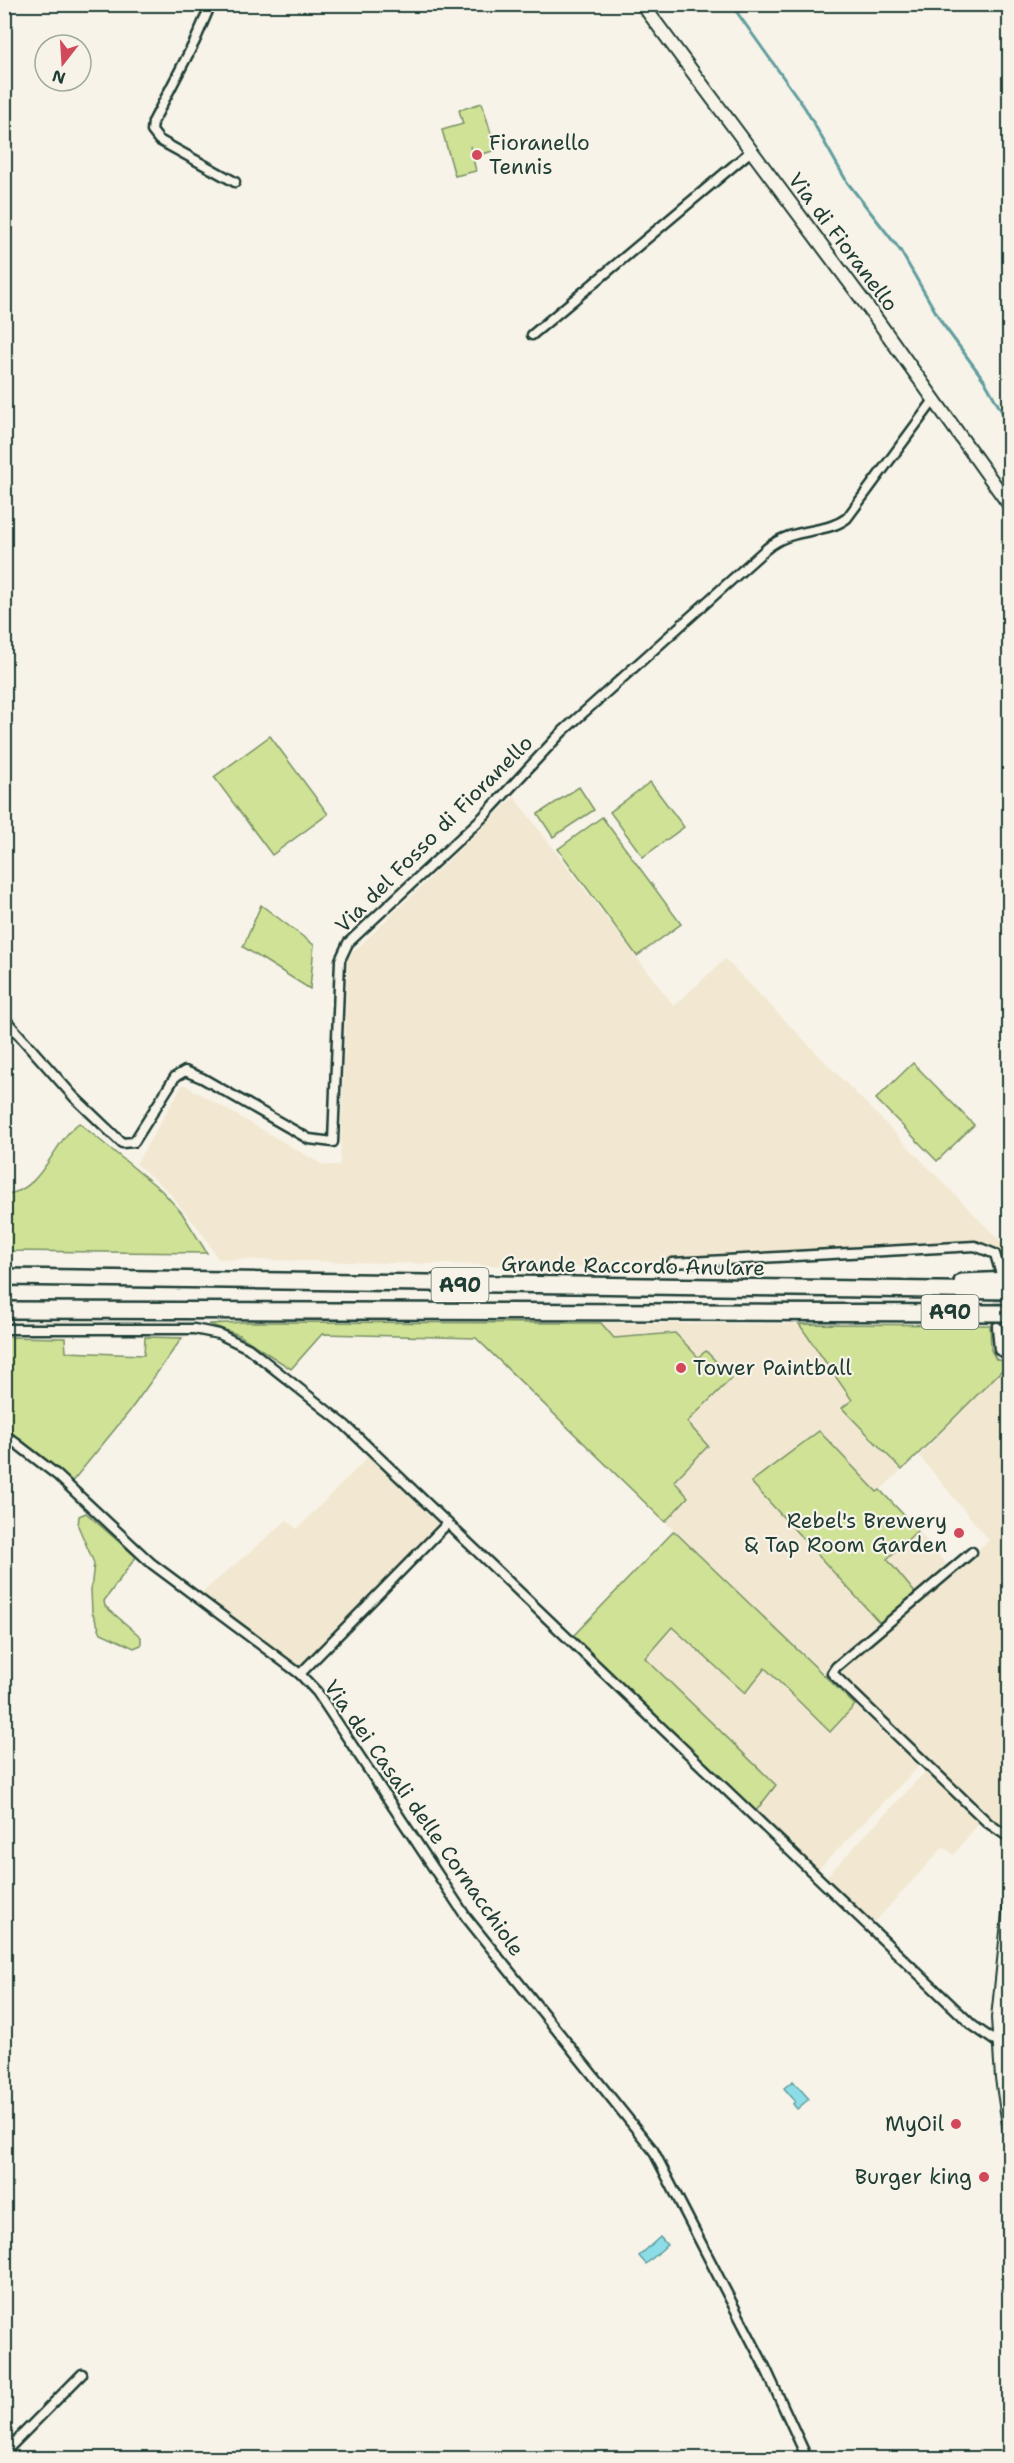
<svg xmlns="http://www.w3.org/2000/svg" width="1014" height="2463" font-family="'Shantell Sans',sans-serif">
	<rect width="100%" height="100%" fill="#f7f3e8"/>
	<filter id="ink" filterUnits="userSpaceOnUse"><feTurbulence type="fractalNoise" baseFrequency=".0167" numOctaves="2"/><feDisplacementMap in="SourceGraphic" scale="12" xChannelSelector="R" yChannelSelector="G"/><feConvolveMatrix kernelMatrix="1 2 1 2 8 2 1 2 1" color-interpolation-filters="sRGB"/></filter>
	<g filter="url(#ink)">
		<g fill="#f2e8d1">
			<polygon points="514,797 674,1006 725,959 1009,1250 1009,1254 983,1244 665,1269 218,1259 202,1233 167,1190 136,1164 183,1084 323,1165 340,1165 348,957"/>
			<polygon points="601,1323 799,1324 852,1400 842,1408 902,1470 877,1493 752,1482 880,1623 823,1673 665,1522 688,1497 674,1482 708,1446"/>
			<polygon points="1009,1363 1009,1832 1005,1831 842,1678 839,1671 989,1540 919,1456"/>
			<polygon points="369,1456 439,1525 298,1669 200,1594 287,1520 297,1529"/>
			<polygon points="918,1530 948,1566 916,1594 886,1559"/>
			<polygon points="672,1627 744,1693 765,1668 830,1731 855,1705 919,1766 816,1872 756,1811 776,1785 644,1658"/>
			<polygon points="925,1772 979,1822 954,1855 943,1847 872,1925 824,1879"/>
		</g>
		<g fill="#cfe296" stroke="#779065" stroke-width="1.5">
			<polygon points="482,103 496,150 473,157 470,146 476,171 455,176 442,130 463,124 459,110"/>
			<polygon points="270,736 328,814 272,855 214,777"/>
			<polygon points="650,782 684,827 643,857 610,812"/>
			<polygon points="579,787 594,810 553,837 538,814"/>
			<polygon points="602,817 681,924 637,956 558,849"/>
			<polygon points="261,905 314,945 310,989 243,947"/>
			<polygon points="913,1063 974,1125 937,1161 876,1099"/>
			<path d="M79,1123L161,1190L182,1213L207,1253L5,1251V1194C42,1193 53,1141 79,1123Z"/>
			<polygon points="244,1322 601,1323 614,1338 675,1333 698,1357 706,1351 732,1378 687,1422 708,1446 674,1481 688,1497 665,1522 476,1338 322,1334 291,1369 239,1335 209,1324"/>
			<polygon points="799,1324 990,1325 991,1350 996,1359 1009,1363 902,1470 842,1408 852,1400"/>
			<polygon points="5,1337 65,1338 66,1352 144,1355 145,1337 182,1338 129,1412 71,1483 42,1456 5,1428"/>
			<polygon points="819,1431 877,1492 880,1490 918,1530 887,1559 916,1594 880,1623 751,1482"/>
			<polygon points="86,1513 136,1557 104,1601 105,1606 141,1637 141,1645 134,1648 101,1633 92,1612 91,1590 94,1563 78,1526 79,1516"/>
			<polygon points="674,1531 855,1705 830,1732 765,1668 745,1693 672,1627 645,1658 776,1785 756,1811 573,1636"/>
		</g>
		<g fill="#8cdde7" stroke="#609d9f" stroke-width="1.5">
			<polygon points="793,2081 809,2099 797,2109 793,2104 795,2101 784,2088"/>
			<polygon points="660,2237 667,2245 646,2264 639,2256"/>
		</g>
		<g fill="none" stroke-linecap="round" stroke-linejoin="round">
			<polyline stroke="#609d9f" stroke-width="3" points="731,4 805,108 847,182 900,250 942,323 984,380 1010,426"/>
			<polyline stroke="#cccfc4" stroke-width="8" stroke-dasharray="8 4" stroke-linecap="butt" points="997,1327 999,1288"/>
			<g stroke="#1f3d34" stroke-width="13">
				<g id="street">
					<polyline points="211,4 195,41 153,122 152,131 159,140 235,182"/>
					<polyline points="532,335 751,151"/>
					<path d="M4,1018L74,1097L122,1143L134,1142L175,1077L185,1071L202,1078L309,1139L333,1142L340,960L348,943L483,817L562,732L766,549C793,526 825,535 847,518L934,400"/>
					<polyline points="672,1263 975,1246 995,1254 1000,1271"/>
					<polyline points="997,1327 999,1350 1010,1355"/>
					<polyline points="4,1329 194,1329 219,1334 248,1348 345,1425 972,2025 998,2043"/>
					<polyline points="4,1434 57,1475 151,1563 300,1674 317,1692 466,1917 653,2150 765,2367 807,2458"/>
					<polyline points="972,1552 836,1667 832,1673 988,1823 1010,1838"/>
					<polyline points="300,1674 447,1524"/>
					<polyline points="4,2453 82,2374"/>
				</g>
			</g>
			<g stroke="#1f3d34" stroke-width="16">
				<g id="secondary">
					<polyline points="642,4 870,310 1010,506"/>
					<polyline points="1010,1903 998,2018 1002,2078 1010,2132"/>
				</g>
			</g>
			<g stroke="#1f3d34" stroke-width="20">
				<g id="highway">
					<polyline points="4,1277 1010,1291"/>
					<polyline points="962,1282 1010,1280"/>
					<polyline points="4,1310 1010,1313"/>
				</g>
			</g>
			<use href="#street" stroke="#f7f3e8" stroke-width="8"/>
			<use href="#secondary" stroke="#f7f3e8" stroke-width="12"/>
			<use href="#highway" stroke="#f7f3e8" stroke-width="15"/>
		</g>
	</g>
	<g fill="#d1495b" stroke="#f7f3e8" stroke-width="2">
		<circle cx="477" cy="155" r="6"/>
		<circle cx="681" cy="1368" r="6"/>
		<circle cx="959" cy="1533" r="6"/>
		<circle cx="956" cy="2124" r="6"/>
		<circle cx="984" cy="2177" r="6"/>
	</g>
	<g text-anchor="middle" stroke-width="4.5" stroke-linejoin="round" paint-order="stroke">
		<g fill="#f7f3e8" stroke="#60746a" stroke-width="1.5">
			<rect x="431.5" y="1268" width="57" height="34" rx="4.5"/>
			<rect x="921.5" y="1295" width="57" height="34" rx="4.5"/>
		</g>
		<g font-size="20" font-weight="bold" fill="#1f3d34">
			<text x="460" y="1292">A90</text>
			<text x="950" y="1319">A90</text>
		</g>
		<g font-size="21" fill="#1f3d34" stroke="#f7f3e8" text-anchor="end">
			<text x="489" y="150" text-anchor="start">Fioranello<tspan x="489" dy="24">Tennis</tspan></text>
			<text x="693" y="1375" text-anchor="start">Tower Paintball</text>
			<text x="947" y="1528">Rebel's Brewery<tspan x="947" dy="24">&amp; Tap Room Garden</tspan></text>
			<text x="944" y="2131">MyOil</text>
			<text x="972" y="2184">Burger king</text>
		</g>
		<g font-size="21" fill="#1f3d34" stroke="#f7f3e8">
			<text transform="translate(843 242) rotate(53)" y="7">Via di Fioranello</text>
			<text transform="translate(434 834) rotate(-45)" y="7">Via del Fosso di Fioranello</text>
			<text transform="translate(633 1266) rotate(1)" y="7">Grande Raccordo Anulare</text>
			<text transform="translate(424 1818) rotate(55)" y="7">Via dei Casali delle Cornacchiole</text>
		</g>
	</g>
	<rect width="1014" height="2463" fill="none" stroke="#f7f3e8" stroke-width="24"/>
	<rect x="12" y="12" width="990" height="2439" fill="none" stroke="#1f3d34" stroke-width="2" filter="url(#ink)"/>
	<g transform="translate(63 63) rotate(197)"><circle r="28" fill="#f7f3e8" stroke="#a1aaa0" stroke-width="1.5"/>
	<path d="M0-4.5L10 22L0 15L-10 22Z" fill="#d1495b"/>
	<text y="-9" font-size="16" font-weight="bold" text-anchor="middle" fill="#1f3d34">N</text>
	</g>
</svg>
